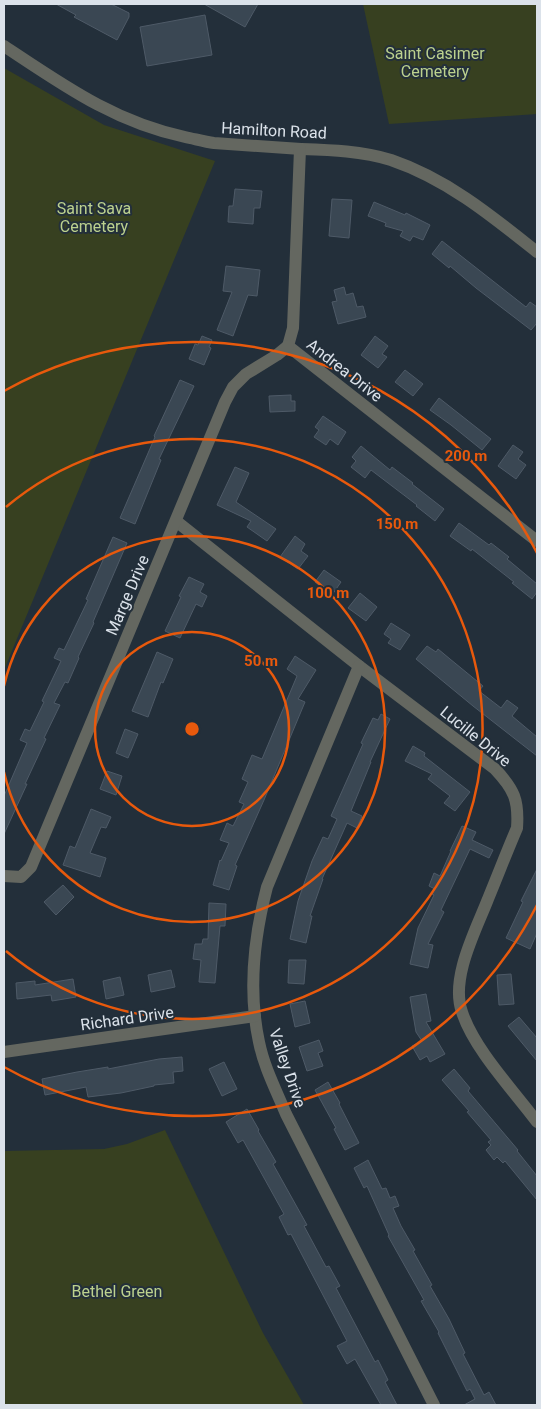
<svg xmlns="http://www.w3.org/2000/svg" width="541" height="1409" font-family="Roboto,sans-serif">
	<rect width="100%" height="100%" fill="#232f3a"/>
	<g fill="#374020">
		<polygon points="363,4 537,4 537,114 389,124"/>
		<polygon points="4,68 104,125 215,161 4,670"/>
		<polygon points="165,1130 263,1333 304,1405 4,1405 4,1151 104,1149 127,1144"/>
	</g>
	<g fill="#3a4753" stroke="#4e5a67">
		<polygon points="56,4 111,4 129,13 129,17 117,40 74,17 76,15"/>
		<polygon points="204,4 258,4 245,27"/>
		<polygon points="205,15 212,55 147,66 140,27"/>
		<polygon points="235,189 262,191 260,208 254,208 253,224 228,222 229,206 233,206"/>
		<polygon points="332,199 352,200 349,238 329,236"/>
		<polygon points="374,202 405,215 406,213 430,225 423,240 413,236 410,241 400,236 403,231 385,226 386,223 368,216"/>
		<polygon points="442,241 526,307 530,302 537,307 537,323 531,330 476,288 450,266 449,268 432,254"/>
		<polygon points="226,266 260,270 257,296 248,295 233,336 217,330 232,292 223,291"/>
		<polygon points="344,287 346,295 353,293 357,307 363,306 366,317 338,324 332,302 337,301 334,290"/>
		<polygon points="202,336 212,340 209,347 211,348 204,365 189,359 195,344 198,345"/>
		<polygon points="375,336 388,346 382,354 387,357 378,368 361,355"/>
		<polygon points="405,370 423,384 413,396 395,382"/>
		<polygon points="180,380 194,386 159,459 161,460 135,524 120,518 155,437 154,436"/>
		<polygon points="291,395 291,401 295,401 295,411 270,412 269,396"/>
		<polygon points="439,398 491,439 482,450 451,425 430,410"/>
		<polygon points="323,416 346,432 338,445 330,439 326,445 314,437 319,430 315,427"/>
		<polygon points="513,445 523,452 518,459 526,465 516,479 498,466"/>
		<polygon points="361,446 390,470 392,467 413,483 412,484 444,509 435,521 416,506 417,505 371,470 365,478 351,467 356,461 352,457"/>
		<polygon points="235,467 249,473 236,502 276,529 267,541 247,527 251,521 217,505"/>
		<polygon points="459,523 489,545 491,543 509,557 507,559 537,584 537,592 532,599 512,583 514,582 472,549 471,551 450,536"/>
		<polygon points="295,536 305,544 301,551 308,556 298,569 280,557"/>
		<polygon points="113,537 127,543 93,622 94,623 78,657 79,658 68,683 65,682 54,703 60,705 44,738 46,739 25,784 27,784 4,834 4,796 27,743 20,740 25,729 30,731 44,702 42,701 61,661 54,658 59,648 64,650 88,600 86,599"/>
		<polygon points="324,570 341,582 332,595 315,582"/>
		<polygon points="189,577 204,584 200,592 207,596 202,607 196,604 180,638 165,631 181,597 179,596"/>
		<polygon points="360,593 377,607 366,621 348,608"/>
		<polygon points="391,623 410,635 400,650 388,643 391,639 384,634"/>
		<polygon points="427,646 436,652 438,649 450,659 483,686 479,691 501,708 507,700 518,708 512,716 537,737 537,756 473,706 416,659"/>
		<polygon points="157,652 173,659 163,683 161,682 148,717 132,711"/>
		<polygon points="295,656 316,670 298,699 305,702 264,800 235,865 237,866 229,890 213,885 220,860 221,861 229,843 220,840 227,823 233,826 244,804 239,802 248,782 242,779 252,755 262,759 297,676 287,669"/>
		<polygon points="381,714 390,719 370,762 371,762 351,811 362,816 357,828 347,823 322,879 323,879 310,916 312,916 306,943 290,939 298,901 312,861 323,837 328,839 337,819 331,816 363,744 361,743 373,718 378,720"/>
		<polygon points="125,729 138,734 128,758 116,753"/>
		<polygon points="413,746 425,753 424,756 470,792 455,811 444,803 450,796 428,779 432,774 405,761"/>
		<polygon points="107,771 122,776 116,795 100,789"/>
		<polygon points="91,809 111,817 106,828 101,827 90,853 106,858 100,877 63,865 70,846 75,848"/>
		<polygon points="462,826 476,832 472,840 493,850 489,858 470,849 441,910 444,912 428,944 433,945 428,968 410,964 418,928 434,895 432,894 435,889 429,886 434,873 440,876 451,851 450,851"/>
		<polygon points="537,869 537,933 530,949 506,938 523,902 521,901"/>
		<polygon points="63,885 74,897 56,915 44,902"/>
		<polygon points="209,903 226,904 225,926 220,926 215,983 199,982 201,960 193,959 195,944 202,944 203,939 208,939"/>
		<polygon points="289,960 306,960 304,984 288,983"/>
		<polygon points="171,970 175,987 151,992 148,975"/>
		<polygon points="511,974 514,1004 499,1005 497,975"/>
		<polygon points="120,977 124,995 106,999 103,981"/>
		<polygon points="73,979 76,997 52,1001 51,995 17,999 16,983 35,981 35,985"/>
		<polygon points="426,994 431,1021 426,1022 445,1054 430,1062 427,1056 420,1060 412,1046 422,1041 416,1032 410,997"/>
		<polygon points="305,1001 310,1023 295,1027 290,1004"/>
		<polygon points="519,1017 537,1038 537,1061 508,1026"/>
		<polygon points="319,1040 323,1051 318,1053 323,1066 307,1071 299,1047"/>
		<polygon points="182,1057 183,1071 173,1072 174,1083 154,1085 154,1086 121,1093 88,1097 86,1087 45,1095 42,1079 77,1072 108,1067 108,1069 159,1059"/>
		<polygon points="224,1062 237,1089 222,1096 209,1069"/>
		<polygon points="454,1069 470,1088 468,1091 518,1150 517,1151 537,1176 537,1200 505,1161 503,1163 497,1157 494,1160 486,1150 491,1145 488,1142 491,1140 467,1112 469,1111 442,1080"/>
		<polygon points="328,1082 340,1103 339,1104 359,1143 345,1150 334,1129 336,1128 315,1090"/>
		<polygon points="247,1109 259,1130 258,1131 276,1162 273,1164 307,1225 304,1226 326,1267 329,1266 340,1286 336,1288 375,1362 378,1360 388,1380 385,1382 397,1405 381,1405 355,1359 347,1364 337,1346 347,1341 291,1234 288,1235 279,1217 284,1214 243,1140 238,1143 226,1122"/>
		<polygon points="368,1160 382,1189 386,1188 390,1198 395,1196 399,1206 393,1208 401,1226 415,1250 413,1251 432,1285 430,1286 449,1319 465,1353 463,1354 484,1395 489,1392 496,1405 464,1405 475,1399 470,1389 467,1391 438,1333 439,1332 421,1301 424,1300 388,1236 389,1235 367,1186 364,1188 354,1168"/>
	</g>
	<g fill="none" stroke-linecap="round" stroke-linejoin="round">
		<g stroke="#646760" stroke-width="12">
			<path d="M4,46C63,85 114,122 185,137C195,139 205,142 214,143C243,145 272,147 301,149C331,150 362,151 391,160C447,179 492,216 537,252"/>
			<polyline points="300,149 293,328 288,346 537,541"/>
			<path d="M176,521L359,666L495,769C514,789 519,800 517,828C507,851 498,875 488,899C476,930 450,978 462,1012C474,1049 513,1090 537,1122"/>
			<path d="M359,666L267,887C254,937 248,991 259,1042C264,1067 276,1090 286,1114L434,1405"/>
			<polyline points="4,876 21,877 31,867 225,402 233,387 246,374 277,355 288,346"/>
			<polyline points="4,1052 255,1016"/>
		</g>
	</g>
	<g fill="none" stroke="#e8590c" stroke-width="2.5">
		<circle cx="192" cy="729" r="97"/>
		<path d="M4 686A193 193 0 1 1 4 772"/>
		<path d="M6 507A290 290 0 1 1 6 951"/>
		<path d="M537 905A387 387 0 0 1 4 1067M4 391A387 387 0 0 1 537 553"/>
	</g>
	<g text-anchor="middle" stroke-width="4" stroke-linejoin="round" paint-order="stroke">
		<g font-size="16" fill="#bcd18e" stroke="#232f3a">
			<text x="435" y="59">Saint Casimer<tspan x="435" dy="18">Cemetery</tspan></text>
			<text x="94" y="214">Saint Sava<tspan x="94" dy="18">Cemetery</tspan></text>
			<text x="117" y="1297">Bethel Green</text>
		</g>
		<g font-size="16" fill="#dbe2ea" stroke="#232f3a">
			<text transform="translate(274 130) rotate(3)" y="6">Hamilton Road</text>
			<text transform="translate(345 370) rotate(38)" y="6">Andrea Drive</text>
			<text transform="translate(127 595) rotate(-67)" y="6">Marge Drive</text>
			<text transform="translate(476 736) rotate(39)" y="6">Lucille Drive</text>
			<text transform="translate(127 1018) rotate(-8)" y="6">Richard Drive</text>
			<text transform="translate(288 1068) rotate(71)" y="6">Valley Drive</text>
		</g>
	</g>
	<circle cx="192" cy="729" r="8" fill="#e8590c" stroke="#232f3a" stroke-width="2.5"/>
	<g font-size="15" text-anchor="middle" font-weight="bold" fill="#e8590c" stroke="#232f3a" stroke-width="4" stroke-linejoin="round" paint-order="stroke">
		<text x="466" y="461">200 m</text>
		<text x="397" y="529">150 m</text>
		<text x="328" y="598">100 m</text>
		<text x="261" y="666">50 m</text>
	</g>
	<rect width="541" height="1409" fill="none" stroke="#dbe2ea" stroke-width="10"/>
</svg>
